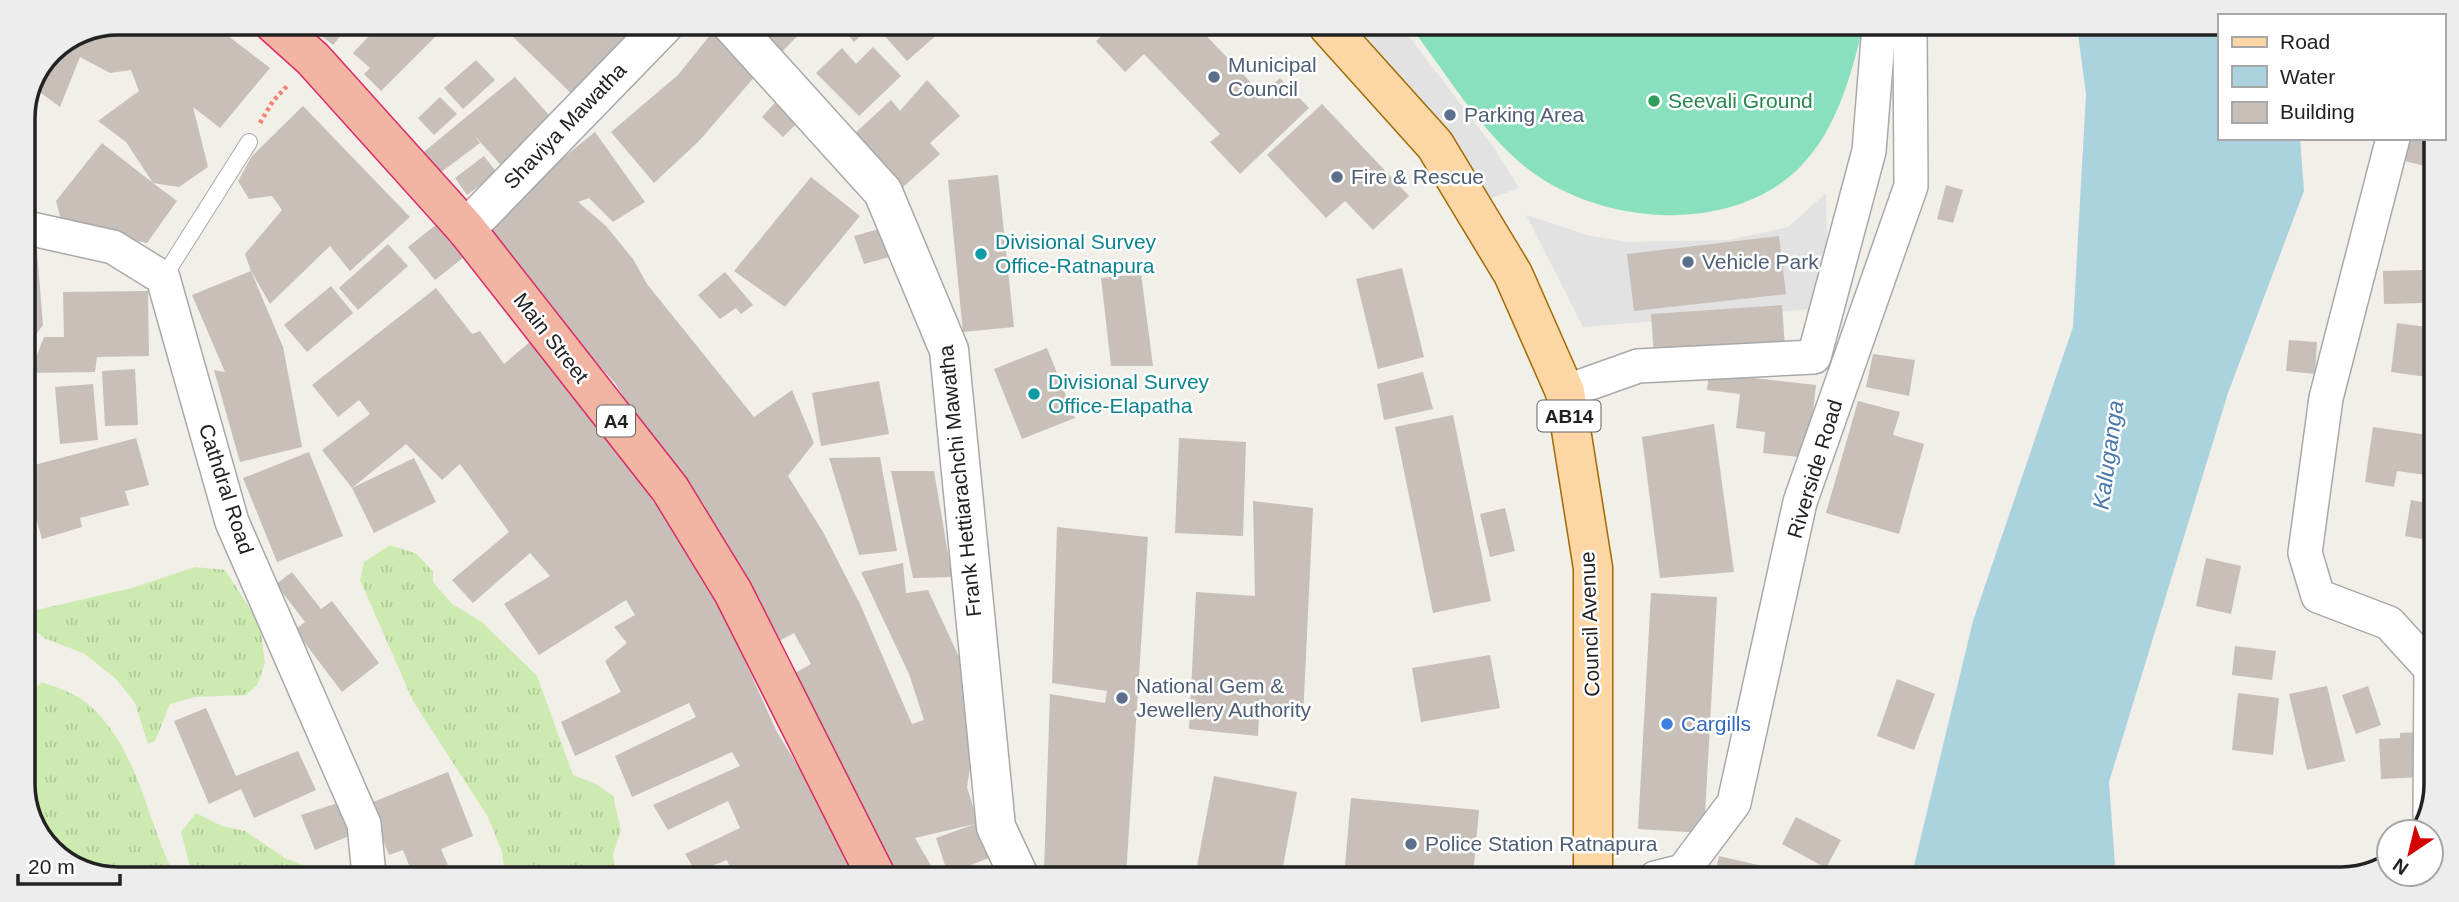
<svg xmlns="http://www.w3.org/2000/svg" width="2459" height="902" font-family="Helvetica,sans-serif">
	<defs>
		<pattern id="grass-tufts" width="24" height="20" patternUnits="userSpaceOnUse" patternTransform="scale(1.75)"><rect width="24" height="20" fill="#cdebb0"/><path d="M3 7l-1-3M5 7V3M7 7l1-3M15 17l-1-3M17 17v-4M19 17l1-3" fill="none" stroke="#b0c997"/></pattern>
	</defs>
	<rect width="100%" height="100%" fill="#f2efe9"/>
	<g fill="url(#grass-tufts)">
		<polygon points="390,545 417,554 433,572 433,582 452,604 482,622 537,676 573,775 596,784 613,796 621,831 613,854 616,875 505,875 502,852 488,817 413,701 360,580 364,562"/>
		<polygon points="195,567 225,570 260,624 265,663 257,685 246,695 195,697 170,704 155,741 148,744 135,703 116,679 85,654 44,638 23,620 28,612 132,588"/>
		<path d="M42,682C58,688 78,694 90,706C139,750 146,819 174,874H87L43,842L23,790L24,696Z"/>
		<polygon points="196,813 222,826 245,831 285,858 327,875 192,874 181,832"/>
	</g>
	<path fill="#88e0be" d="M1410,26L1863,27C1851,75 1837,129 1801,166C1734,235 1606,226 1532,172C1484,137 1446,73 1410,26Z"/>
	<g fill="#e2e2e2">
		<polygon points="1357,26 1401,26 1495,149 1519,188 1489,199 1408,86"/>
		<polygon points="1826,193 1827,254 1812,309 1583,327 1526,215 1587,235 1627,242 1729,240 1788,227"/>
	</g>
	<polygon fill="#aad3df" points="2077,27 2219,28 2219,138 2300,138 2304,191 2228,393 2109,782 2116,879 1911,878 1973,621 2073,327 2086,94"/>
	<g fill="#c7bfb8">
		<polygon points="118,23 211,23 270,68 220,128 193,107 208,167 179,187 153,183 177,201 147,243 62,224 56,201 102,143 153,183 126,142 98,121 139,91 131,70 110,73 80,57 60,107 34,88 51,50 88,35 85,46 90,34"/>
		<polygon points="294,23 351,23 333,45 318,33 309,43"/>
		<polygon points="381,23 400,23 407,30 411,27 408,23 448,24 381,91 364,74 370,68 353,53"/>
		<polygon points="526,24 537,24 547,35 559,24 623,24 636,36 576,98 512,36"/>
		<polygon points="753,24 809,24 780,54"/>
		<polygon points="839,24 873,24 854,42"/>
		<polygon points="874,24 927,25 948,25 907,61"/>
		<polygon points="1113,25 1196,25 1262,94 1280,78 1309,108 1240,174 1210,142 1220,134 1144,54 1125,72 1096,41"/>
		<polygon points="715,29 757,74 699,141 654,183 611,132 678,75"/>
		<polygon points="873,47 901,76 859,116 816,73 842,48 856,64"/>
		<polygon points="476,60 495,80 463,109 444,88"/>
		<polygon points="515,77 558,125 507,172 474,135 480,143 436,176 420,155"/>
		<polygon points="927,80 960,116 930,143 940,154 902,188 853,135 891,100 900,111"/>
		<polygon points="782,95 803,117 783,137 762,117"/>
		<polygon points="440,97 457,114 434,135 418,118"/>
		<polygon points="1322,104 1409,196 1373,230 1345,201 1326,218 1267,155"/>
		<polygon points="303,106 410,217 350,271 330,246 270,304 251,271 245,254 282,210 272,196 249,199 238,181 252,156"/>
		<polygon points="595,132 645,202 613,222 589,198 578,202 606,226 633,259 647,284 754,417 792,390 814,443 788,476 823,532 860,604 912,724 924,720 909,674 861,572 903,563 906,593 928,590 959,657 973,748 967,787 989,858 948,874 936,838 975,824 915,838 937,876 895,876 795,673 811,664 794,633 779,641 746,575 706,520 705,506 651,440 615,383 577,341 539,289 488,233 564,157"/>
		<polygon points="2411,138 2436,138 2436,169 2405,161"/>
		<polygon points="484,156 497,173 467,195 455,178"/>
		<polygon points="998,175 1014,327 963,332 948,180"/>
		<polygon points="811,177 860,216 785,307 734,271"/>
		<polygon points="1946,185 1963,190 1953,223 1937,219"/>
		<polygon points="437,224 464,257 435,280 408,247"/>
		<polygon points="889,226 897,255 864,264 854,236"/>
		<polygon points="1779,236 1786,294 1634,311 1627,254"/>
		<polygon points="388,244 408,266 358,310 339,288"/>
		<polygon points="37,251 43,325 23,352 23,252"/>
		<polygon points="2433,267 2435,267 2435,319 2429,319"/>
		<polygon points="1402,268 1424,357 1378,369 1356,279"/>
		<polygon points="2422,270 2423,303 2384,304 2383,271"/>
		<polygon points="251,271 283,347 302,447 240,462 214,370 225,372 192,295"/>
		<polygon points="725,272 753,305 741,314 736,308 720,319 698,295"/>
		<polygon points="1141,274 1153,366 1111,366 1101,278"/>
		<polygon points="331,286 353,313 307,352 284,325"/>
		<polygon points="436,288 472,334 480,331 504,364 531,341 564,379 649,495 713,591 777,732 816,796 854,876 727,876 731,870 727,860 696,872 685,854 740,828 728,801 668,830 653,805 740,766 732,752 632,797 615,756 696,717 689,703 575,756 561,722 621,692 605,661 627,643 614,627 635,615 626,600 539,655 504,604 550,576 530,553 473,603 452,580 509,532 460,464 442,480 406,444 352,488 322,450 370,414 359,400 338,417 312,385"/>
		<polygon points="148,291 149,356 97,357 95,372 30,373 44,337 64,337 63,292"/>
		<polygon points="1782,305 1785,347 1654,356 1651,314"/>
		<polygon points="2397,323 2434,328 2434,378 2391,372"/>
		<polygon points="2289,340 2317,342 2315,374 2286,371"/>
		<polygon points="1047,348 1075,418 1022,439 994,369"/>
		<polygon points="1873,354 1915,360 1909,396 1866,387"/>
		<polygon points="135,369 138,425 105,426 102,371"/>
		<polygon points="1423,372 1433,409 1384,420 1377,384"/>
		<polygon points="1709,373 1816,385 1808,458 1763,453 1765,432 1736,428 1740,394 1707,390"/>
		<polygon points="879,381 889,434 821,446 812,393"/>
		<polygon points="93,384 98,440 60,444 55,387"/>
		<polygon points="1858,401 1900,412 1893,435 1924,444 1899,534 1826,513"/>
		<polygon points="1453,415 1491,601 1433,613 1395,427"/>
		<polygon points="1714,424 1734,572 1660,578 1642,437"/>
		<polygon points="2373,427 2434,436 2433,476 2397,471 2394,487 2365,482"/>
		<polygon points="136,438 149,485 125,491 129,505 80,518 82,527 42,539 36,518 23,521 23,468"/>
		<polygon points="1179,438 1246,442 1243,536 1175,533"/>
		<polygon points="309,452 343,536 277,562 243,478"/>
		<polygon points="880,457 897,551 859,555 829,458"/>
		<polygon points="414,458 436,502 374,533 352,488"/>
		<polygon points="891,471 934,471 952,577 913,578"/>
		<polygon points="2411,500 2433,504 2433,541 2405,536"/>
		<polygon points="1253,501 1313,508 1303,718 1259,715 1258,736 1189,729 1196,592 1255,596"/>
		<polygon points="1505,508 1515,551 1490,557 1480,514"/>
		<polygon points="1057,527 1148,537 1126,876 1063,876 1063,872 1044,871 1050,694 1105,703 1107,691 1052,683"/>
		<polygon points="2206,558 2241,566 2231,614 2196,606"/>
		<polygon points="292,572 321,609 332,601 379,663 342,692 295,630 305,622 276,584"/>
		<polygon points="1651,593 1717,597 1704,833 1638,829"/>
		<polygon points="2235,646 2276,651 2272,680 2232,675"/>
		<polygon points="1490,655 1500,708 1421,722 1412,668"/>
		<polygon points="1897,679 1935,694 1914,750 1877,736"/>
		<polygon points="2327,686 2345,761 2307,770 2289,694"/>
		<polygon points="2368,686 2381,725 2356,734 2342,695"/>
		<polygon points="2238,693 2279,698 2273,755 2232,750"/>
		<polygon points="206,708 236,776 298,751 316,790 254,818 241,789 209,804 174,721"/>
		<polygon points="2421,732 2423,777 2381,779 2379,739 2400,738 2400,733"/>
		<polygon points="448,772 473,836 441,849 452,875 413,875 403,850 389,855 368,804"/>
		<polygon points="1214,776 1297,792 1281,877 1195,877"/>
		<polygon points="1351,798 1479,810 1473,877 1344,877"/>
		<polygon points="341,802 354,834 315,850 301,815"/>
		<polygon points="1796,817 1841,840 1826,868 1782,844"/>
		<polygon points="1719,856 1779,870 1777,878 1714,878"/>
	</g>
	<g fill="none" stroke-linecap="round" stroke-linejoin="round">
		<g stroke="#a9a9a9" stroke-width="18">
			<polyline id="service" points="163,278 249,142"/>
		</g>
		<g stroke="#a9a9a9" stroke-width="36">
			<g id="minor">
				<polyline points="2393,138 2326,398 2305,553 2318,596 2389,623 2431,669 2430,817"/>
				<polyline points="23,227 113,247 163,278 232,522 364,824 369,875"/>
				<polyline points="1565,392 1638,366 1814,357 1869,151 1879,27"/>
				<polyline points="1655,878 1683,871 1734,803 1800,502 1911,186 1910,27"/>
			</g>
		</g>
		<g stroke="#a9a9a9" stroke-width="41">
			<g id="tertiary">
				<polyline points="731,24 883,192 949,350 996,827 1019,876"/>
				<polyline points="466,229 665,24"/>
			</g>
		</g>
		<g stroke="#a06b00" stroke-width="41">
			<polyline id="primary" points="1328,26 1435,145 1513,274 1565,392 1593,568 1593,878"/>
		</g>
		<g stroke="#dc2a67" stroke-width="41">
			<polyline id="trunk" points="273,23 313,59 466,229 670,489 733,592 876,876"/>
		</g>
		<polyline stroke="#fa8072" stroke-width="4.5" stroke-dasharray="3.5 3.5" stroke-linecap="butt" points="260,123 273,101 288,85"/>
		<use href="#service" stroke="#fff" stroke-width="16"/>
		<use href="#minor" stroke="#fff" stroke-width="33"/>
		<use href="#tertiary" stroke="#fff" stroke-width="38"/>
		<use href="#primary" stroke="#fcd6a4" stroke-width="38"/>
		<use href="#trunk" stroke="#f2b4a3" stroke-width="38"/>
	</g>
	<g fill="#5c6f8a" stroke="#fff" stroke-width="2.5">
		<circle cx="1214" cy="77" r="7"/>
		<circle cx="1450" cy="115" r="7"/>
		<circle cx="1337" cy="177" r="7"/>
		<circle cx="1688" cy="262" r="7"/>
		<circle cx="1122" cy="698" r="7"/>
		<circle cx="1411" cy="844" r="7"/>
	</g>
	<circle fill="#2e9e5b" stroke="#fff" stroke-width="2.5" cx="1654" cy="101" r="7"/>
	<g fill="#0f9aa8" stroke="#fff" stroke-width="2.5">
		<circle cx="981" cy="254" r="7"/>
		<circle cx="1034" cy="394" r="7"/>
	</g>
	<circle fill="#3f7fe0" stroke="#fff" stroke-width="2.5" cx="1667" cy="724" r="7"/>
	<g text-anchor="middle" stroke-width="5" stroke-linejoin="round" paint-order="stroke">
		<g fill="#fff" stroke="#646464" stroke-width="2">
			<rect x="1537.5" y="400.5" width="63" height="31" rx="5"/>
			<rect x="597" y="405.5" width="38" height="31" rx="5"/>
		</g>
		<g font-size="19" font-weight="bold" fill="#222">
			<text x="1569" y="423">AB14</text>
			<text x="616" y="428">A4</text>
		</g>
		<g font-size="21" fill="#4e5e75" stroke="#fff" text-anchor="start">
			<text x="1228" y="72">Municipal<tspan x="1228" dy="24">Council</tspan></text>
			<text x="1464" y="122">Parking Area</text>
			<text x="1351" y="184">Fire &amp; Rescue</text>
			<text x="1702" y="269">Vehicle Park</text>
			<text x="1136" y="693">National Gem &amp;<tspan x="1136" dy="24">Jewellery Authority</tspan></text>
			<text x="1425" y="851">Police Station Ratnapura</text>
		</g>
		<g font-size="21" fill="#27864d" stroke="#fff" text-anchor="start">
			<text x="1668" y="108">Seevali Ground</text>
		</g>
		<g font-size="21" fill="#222" stroke="#fff">
			<text transform="translate(565 126) rotate(-46)" y="7">Shaviya Mawatha</text>
			<text transform="translate(551 338) rotate(52)" y="7">Main Street</text>
			<text transform="translate(1815 469) rotate(-73)" y="7">Riverside Road</text>
			<text transform="translate(960 481) rotate(-96)" y="7">Frank Hettiarachchi Mawatha</text>
			<text transform="translate(226 489) rotate(72)" y="7">Cathdral Road</text>
			<text transform="translate(1590 624) rotate(-92)" y="7">Council Avenue</text>
		</g>
		<g font-size="21" fill="#0d838f" stroke="#fff" text-anchor="start">
			<text x="995" y="249">Divisional Survey<tspan x="995" dy="24">Office-Ratnapura</tspan></text>
			<text x="1048" y="389">Divisional Survey<tspan x="1048" dy="24">Office-Elapatha</tspan></text>
		</g>
		<g font-size="21" fill="#366cbe" stroke="#fff" text-anchor="start">
			<text x="1681" y="731">Cargills</text>
		</g>
		<g font-size="23" font-style="italic" fill="#4a7aab" stroke="#fff">
			<text transform="translate(2108 455) rotate(-82)" y="8">Kaluganga</text>
		</g>
	</g>
	<path d="M0 0H2459V902H0ZM118 35H2341A83 83 0 0 1 2424 118V784A83 83 0 0 1 2341 867H118A83 83 0 0 1 35 784V118A83 83 0 0 1 118 35Z" fill="#ededed" fill-rule="evenodd"/>
	<path fill="none" stroke="#222" stroke-width="3.5" d="M118 35H2341A83 83 0 0 1 2424 118V784A83 83 0 0 1 2341 867H118A83 83 0 0 1 35 784V118A83 83 0 0 1 118 35Z"/>
	<rect x="2218" y="14" width="228" height="126" fill="#ffffff" stroke="#a7a7a7" stroke-width="2"/>
	<rect x="2232" y="37" width="35" height="10" fill="#fcd6a4" stroke="#a7a7a7" stroke-width="2"/>
	<text x="2280" y="49" font-size="21" fill="#222222">Road</text>
	<rect x="2232" y="66" width="35" height="21" fill="#aad3df" stroke="#a7a7a7" stroke-width="2"/>
	<text x="2280" y="84" font-size="21" fill="#222222">Water</text>
	<rect x="2232" y="102" width="35" height="21" fill="#c7bfb8" stroke="#a7a7a7" stroke-width="2"/>
	<text x="2280" y="119" font-size="21" fill="#222222">Building</text>
	<g transform="translate(2410 853) rotate(215)"><circle r="33" fill="#ffffff" stroke="#a7a7a7" stroke-width="2"/>
	<path d="M0-5L12 26L0 18L-12 26Z" fill="#d40000"/>
	<text y="-10" font-size="19" font-weight="bold" text-anchor="middle" fill="#222222">N</text>
	</g>
	<path d="M18 874v10h102v-10" fill="none" stroke="#222222" stroke-width="3.5"/>
	<text x="28" y="874" font-size="21" fill="#222222" stroke="#ffffff" stroke-width="5" paint-order="stroke">20 m</text>
</svg>
